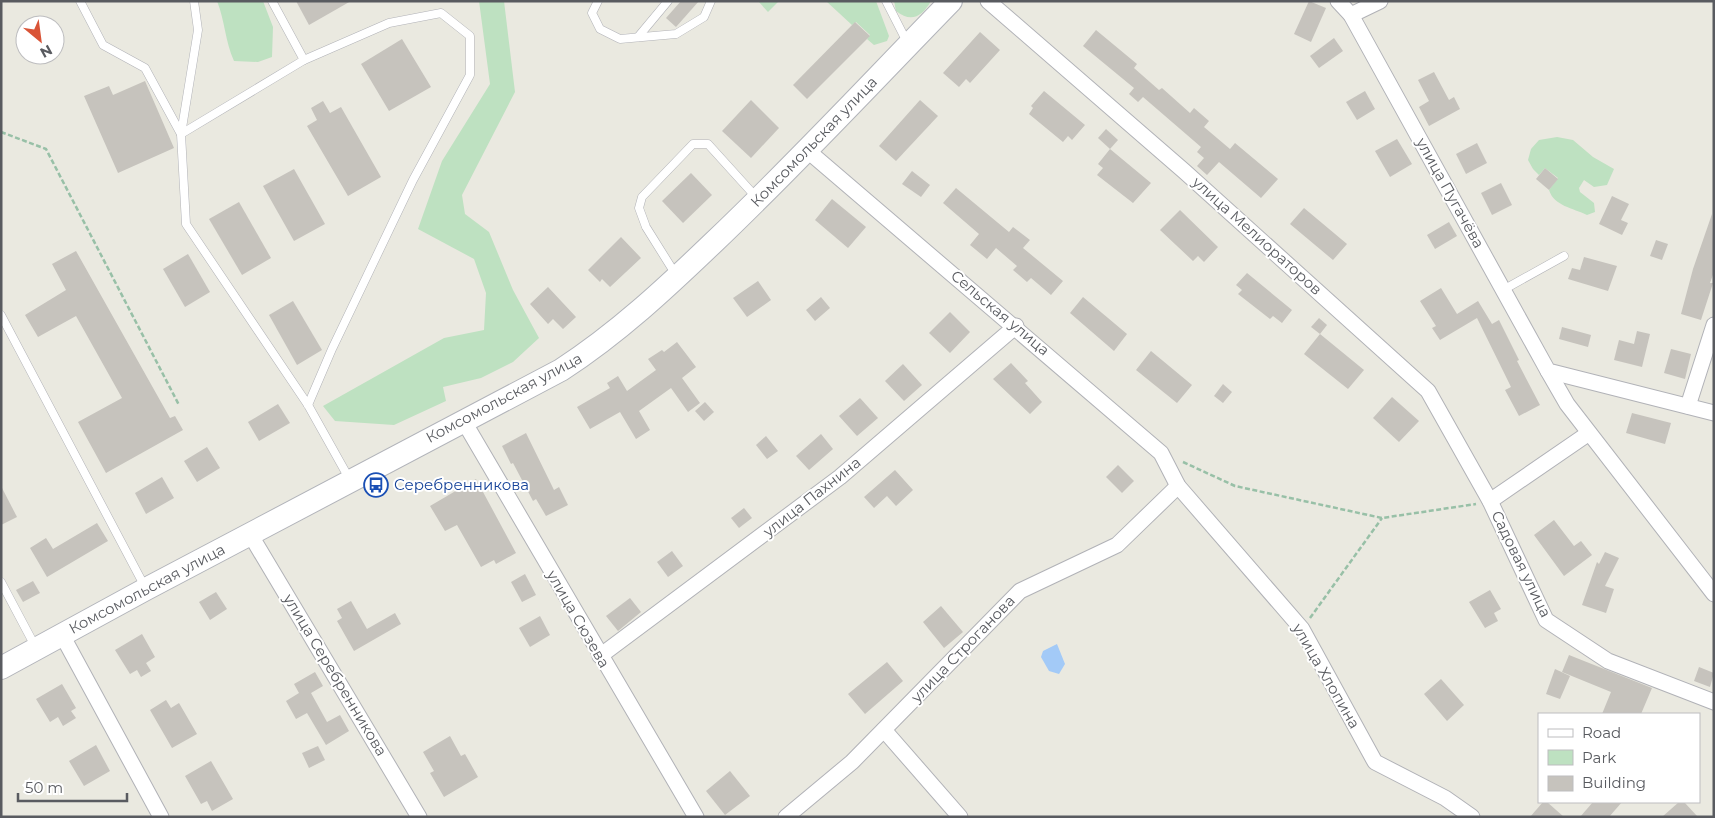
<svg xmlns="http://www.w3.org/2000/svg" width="1715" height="818" font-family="Montserrat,sans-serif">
	<rect width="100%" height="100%" fill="#eae9e0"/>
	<g fill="#bee1c1">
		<path d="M217,1H263L273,27L272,57L258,62L234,61C225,41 225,21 217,1Z"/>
		<polygon points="479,1 504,1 515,92 462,195 465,214 489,232 513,290 539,338 513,362 481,378 443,387 446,401 394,425 335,421 323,406 444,338 484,330 486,293 474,259 418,229 442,161 490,84"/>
		<polygon points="758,1 779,1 768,12"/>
		<polygon points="826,1 876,1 889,36 887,41 874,45 867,39 870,35 856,22 852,25"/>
		<path d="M894,1H931C922,17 911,23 896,11Z"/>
		<path d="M1557,137L1573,140L1593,157L1614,169L1607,185L1594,187L1584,180L1579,188L1580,192L1594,203L1595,212L1587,215C1573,208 1554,206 1549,190L1558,178L1545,168L1539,175L1533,169L1528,160L1531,149L1539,140Z"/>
	</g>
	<polygon fill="#a3caf7" points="1057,644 1065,664 1059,674 1049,671 1041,657 1043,651"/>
	<g fill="#c6c3bd">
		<polygon points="296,1 351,1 309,25"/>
		<polygon points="681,1 699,1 676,27 666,18"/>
		<polygon points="1309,1 1326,8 1311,42 1294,34"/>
		<polygon points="855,22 870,36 807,99 793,85"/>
		<polygon points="1096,30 1137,64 1134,68 1159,90 1162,88 1190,113 1194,108 1209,121 1204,127 1230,149 1235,143 1278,179 1261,198 1219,162 1207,175 1197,166 1204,158 1197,152 1201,147 1143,97 1138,102 1129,94 1134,88 1083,46"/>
		<polygon points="980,32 1000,50 970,83 966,79 959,87 943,73"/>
		<polygon points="1334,38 1343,51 1319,68 1310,56"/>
		<polygon points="402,39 431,87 389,111 361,64"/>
		<polygon points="1434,72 1449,100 1454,97 1460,109 1429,126 1419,107 1429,101 1418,80"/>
		<polygon points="145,81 174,148 118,173 84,96 109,86 113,95"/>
		<polygon points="1044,91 1085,125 1072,140 1068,136 1063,142 1029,114 1033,108 1031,106"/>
		<polygon points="1365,91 1375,109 1357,120 1346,102"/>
		<polygon points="751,100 779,128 751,158 722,131"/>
		<polygon points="920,100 938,116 896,161 879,146"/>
		<polygon points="323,101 330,113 341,107 381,177 348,196 307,126 317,120 311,108"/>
		<polygon points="1106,129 1118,140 1110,149 1098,138"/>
		<polygon points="1397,139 1412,164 1390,177 1375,151"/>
		<polygon points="1477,143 1487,163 1466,174 1456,154"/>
		<polygon points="1110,149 1151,183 1133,203 1097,175 1103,168 1098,164"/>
		<polygon points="1545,168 1558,179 1549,190 1536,179"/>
		<polygon points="294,169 325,224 294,241 263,186"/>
		<polygon points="912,171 930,185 921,197 902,184"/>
		<polygon points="691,173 712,195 683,223 662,201"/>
		<polygon points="1501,183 1512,205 1492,215 1481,193"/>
		<polygon points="956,188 1009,232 1013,227 1030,240 1023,248 1063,281 1051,295 1031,278 1027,282 1013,270 1017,266 996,248 987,259 970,245 979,234 943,203"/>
		<polygon points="1612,196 1629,204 1621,220 1628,223 1622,235 1599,224"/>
		<polygon points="832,199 866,227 848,248 815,220"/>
		<polygon points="239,202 271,258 242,275 209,219"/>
		<polygon points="1304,208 1347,244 1333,260 1290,224"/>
		<polygon points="1180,210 1218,247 1204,262 1198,256 1193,261 1160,230"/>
		<polygon points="1712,214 1714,272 1710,283 1713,283 1701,320 1681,314 1693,269"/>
		<polygon points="1449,222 1457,236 1435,249 1427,235"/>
		<polygon points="621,237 641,258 610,287 602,279 600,282 588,270"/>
		<polygon points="1656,240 1668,244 1662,260 1650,256"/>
		<polygon points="76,251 170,418 175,416 183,430 106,473 78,422 122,398 76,316 38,337 25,315 66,290 52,264"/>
		<polygon points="188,254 210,292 185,307 163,269"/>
		<polygon points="1584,257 1617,266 1608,291 1568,279 1572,268 1580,270"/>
		<polygon points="1247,273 1292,310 1282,323 1273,316 1270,319 1238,294 1242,290 1236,285"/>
		<polygon points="758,281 771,300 747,317 733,298"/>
		<polygon points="548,287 576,317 563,329 553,319 548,324 530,304"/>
		<polygon points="1441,288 1457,314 1478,301 1492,324 1499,320 1519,360 1517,361 1540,405 1519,416 1505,390 1511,387 1477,318 1440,340 1432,328 1436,326 1420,301"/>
		<polygon points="821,297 830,308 815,321 806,310"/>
		<polygon points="1083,297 1127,334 1114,351 1070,313"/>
		<polygon points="293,301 322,350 297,365 269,315"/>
		<polygon points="950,312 970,332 950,353 929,333"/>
		<polygon points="1319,318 1327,325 1320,334 1311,327"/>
		<polygon points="1562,327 1591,335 1588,347 1559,339"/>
		<polygon points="1637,331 1650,334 1642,367 1614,360 1619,340 1634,344"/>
		<polygon points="1320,334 1364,370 1348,389 1304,354"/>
		<polygon points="677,342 696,367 682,378 700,403 688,412 671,388 639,411 650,430 636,439 620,412 590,429 577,407 610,388 607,383 618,376 627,391 656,370 648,359 662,350 664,352"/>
		<polygon points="1671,349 1691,354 1685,379 1664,373"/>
		<polygon points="1151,351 1192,385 1177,403 1136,370"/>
		<polygon points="1011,363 1028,381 1025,383 1042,402 1030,414 993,379"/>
		<polygon points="903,364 922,385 904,401 885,381"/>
		<polygon points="1223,384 1232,392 1223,403 1214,396"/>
		<polygon points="1392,397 1419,421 1399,442 1373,418"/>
		<polygon points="860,398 878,418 857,436 839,416"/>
		<polygon points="705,402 714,412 704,421 695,411"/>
		<polygon points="278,404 290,423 259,441 248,422"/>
		<polygon points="1632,413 1671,423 1665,444 1626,433"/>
		<polygon points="526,433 554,490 559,487 568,505 546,516 536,499 533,501 513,463 511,464 502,446"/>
		<polygon points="821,434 833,449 809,470 796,456"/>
		<polygon points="766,436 778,451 767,459 756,445"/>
		<polygon points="207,447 220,468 197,482 184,461"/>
		<polygon points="1118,465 1134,481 1122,493 1106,477"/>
		<polygon points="895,470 913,490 896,506 887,496 874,508 864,497"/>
		<polygon points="162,477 174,498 146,514 135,493"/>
		<polygon points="476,479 516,553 496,564 494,560 481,567 457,525 445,531 430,506"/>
		<polygon points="1,486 17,517 1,525"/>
		<polygon points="744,508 752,518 739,528 731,518"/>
		<polygon points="1554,520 1574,546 1581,541 1592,555 1564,576 1534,535"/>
		<polygon points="97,523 108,541 47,577 30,548 46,538 53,549"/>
		<polygon points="672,551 683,566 668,577 657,562"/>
		<polygon points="1605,552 1619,558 1605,586 1614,589 1606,613 1582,605 1597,562 1599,564"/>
		<polygon points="525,574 536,595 522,602 511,582"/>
		<polygon points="33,581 40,593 23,602 16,590"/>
		<polygon points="1490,590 1501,609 1494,613 1498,621 1485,628 1469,602"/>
		<polygon points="216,592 227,609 210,620 199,602"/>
		<polygon points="630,598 641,612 618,631 606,616"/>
		<polygon points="351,601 367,629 395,613 401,624 354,651 337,621 342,618 337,609"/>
		<polygon points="941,606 963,632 944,648 923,622"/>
		<polygon points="540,616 550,635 530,647 519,628"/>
		<polygon points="142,634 155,657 146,663 151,671 141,677 137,670 130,674 115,650"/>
		<polygon points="1569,655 1652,688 1641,714 1602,714 1611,692 1562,672"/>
		<polygon points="887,662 903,681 865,714 848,694"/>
		<polygon points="1699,667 1714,673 1710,687 1694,681"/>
		<polygon points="1555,669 1570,676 1560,699 1546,694"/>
		<polygon points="315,672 323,686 311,693 327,722 340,715 349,731 326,745 307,713 296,719 286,701 299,693 294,684"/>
		<polygon points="1441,679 1464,705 1447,721 1424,694"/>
		<polygon points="62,684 76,708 71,711 76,718 63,726 58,717 50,722 36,699"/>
		<polygon points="166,700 171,708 179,703 197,734 172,748 150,710"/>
		<polygon points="450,736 461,756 465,754 478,777 444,797 430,773 434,771 423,752"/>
		<polygon points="96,745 110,771 84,786 69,761"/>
		<polygon points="318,746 325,760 309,768 302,753"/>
		<polygon points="211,761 233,799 212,811 207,801 201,804 185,776"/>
		<polygon points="730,771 750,796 725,815 706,791"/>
		<polygon points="1543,802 1547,802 1564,817 1530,817"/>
		<polygon points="1593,802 1622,802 1609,817 1580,817"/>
		<polygon points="1679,802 1684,802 1698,817 1662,817"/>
	</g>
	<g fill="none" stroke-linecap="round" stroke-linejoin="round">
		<g stroke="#b1b2b7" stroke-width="9">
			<g id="lane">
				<polyline points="80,1 103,45 145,68 181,134 304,60 389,23 441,13 470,36 470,75 413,180 332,349 308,405"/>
				<polyline points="194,1 198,30 181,134 186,224 308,405 350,480"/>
				<polyline points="272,1 304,60"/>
				<polyline points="598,1 592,13 600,29 620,39 676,34 704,17 711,1"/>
				<polyline points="886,1 907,42"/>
				<polyline points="638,37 668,1"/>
				<polyline points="676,275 646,227 639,208 642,197 693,144 708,144 756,197"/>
				<polyline points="1503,290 1564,256"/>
				<polyline points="1,315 145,587"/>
				<polyline points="1,582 35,646"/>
			</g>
		</g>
		<g stroke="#b1b2b7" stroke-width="17">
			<g id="street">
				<polyline points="988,1 1184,171 1428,391 1490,501 1546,620 1608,661 1714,702"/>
				<polyline points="1338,1 1351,15 1548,371 1714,413"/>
				<polyline points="1351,15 1380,1"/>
				<polyline points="808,151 1161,453 1178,486 1302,629 1375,762 1445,798 1472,817"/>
				<polyline points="1548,371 1567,404 1714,594"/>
				<polyline points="1688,406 1714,325"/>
				<polyline points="463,420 696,817"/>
				<polyline points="1490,501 1589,433"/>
				<polyline points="250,534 419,817"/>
				<polyline points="62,635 161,817"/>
				<polyline points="600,656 840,477 1016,326"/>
				<polyline points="884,730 960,817"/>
				<polyline points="786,817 852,762 1020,591 1117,545 1178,486"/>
			</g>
		</g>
		<g stroke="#b2b4ba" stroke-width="24">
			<path id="secondary" d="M1,668L146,589L561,370C618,333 666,288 714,242C796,164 872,82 951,1"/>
		</g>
		<g stroke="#98c0a7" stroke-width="2.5" stroke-dasharray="5 2.5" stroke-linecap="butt">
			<polyline points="1,132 46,149 179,405"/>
			<polyline points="1183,462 1235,486 1382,518 1476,504"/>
			<polyline points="1310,618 1382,518"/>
		</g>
		<use href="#lane" stroke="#fff" stroke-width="8"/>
		<use href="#street" stroke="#fff" stroke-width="15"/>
		<use href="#secondary" stroke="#fff" stroke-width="22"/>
	</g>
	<defs>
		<g id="bus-ring" transform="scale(1.25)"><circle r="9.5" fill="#fff" stroke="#1a4fb4" stroke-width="1.5"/><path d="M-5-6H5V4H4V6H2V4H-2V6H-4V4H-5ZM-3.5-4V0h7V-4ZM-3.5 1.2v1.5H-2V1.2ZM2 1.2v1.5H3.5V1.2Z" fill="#1a4fb4"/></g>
	</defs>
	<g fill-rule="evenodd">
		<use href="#bus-ring" x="376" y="485"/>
	</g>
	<g text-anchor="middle" stroke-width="4" stroke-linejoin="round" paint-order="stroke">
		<g font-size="15" fill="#595b60" stroke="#fff">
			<text transform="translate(814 142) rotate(-46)" y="5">Комсомольская улица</text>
			<text transform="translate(1450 193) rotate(61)" y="5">улица Пугачёва</text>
			<text transform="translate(1257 236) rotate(42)" y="5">улица Мелиораторов</text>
			<text transform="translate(1000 313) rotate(40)" y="5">Сельская улица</text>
			<text transform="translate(504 398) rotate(-28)" y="5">Комсомольская улица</text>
			<text transform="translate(812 497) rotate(-38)" y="5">улица Пахнина</text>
			<text transform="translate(1521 564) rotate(64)" y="5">Садовая улица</text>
			<text transform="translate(147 589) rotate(-28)" y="5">Комсомольская улица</text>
			<text transform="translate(578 619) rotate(60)" y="5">улица Сюзева</text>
			<text transform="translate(963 649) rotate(-46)" y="5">улица Строганова</text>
			<text transform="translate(335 675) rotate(59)" y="5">улица Серебренникова</text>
			<text transform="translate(1326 676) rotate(60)" y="5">улица Хлопина</text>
		</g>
		<g font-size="15" fill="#164399" stroke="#fff" text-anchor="start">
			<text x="394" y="490">Серебренникова</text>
		</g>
	</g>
	<rect width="1715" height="818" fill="none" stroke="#595b60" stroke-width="5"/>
	<rect x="1538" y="713" width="162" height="90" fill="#ffffff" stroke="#bdbdbf"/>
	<rect x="1548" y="729" width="25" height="8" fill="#ffffff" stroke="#bdbdbf"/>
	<text x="1582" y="738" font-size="15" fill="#595b60">Road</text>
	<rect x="1548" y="750" width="25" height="15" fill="#bee1c1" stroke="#bdbdbf"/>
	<text x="1582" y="763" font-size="15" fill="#595b60">Park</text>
	<rect x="1548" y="776" width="25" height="15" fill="#c6c3bd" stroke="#bdbdbf"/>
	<text x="1582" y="788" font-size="15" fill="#595b60">Building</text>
	<g transform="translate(40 40) rotate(151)"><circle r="24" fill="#ffffff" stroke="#bdbdbf"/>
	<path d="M0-4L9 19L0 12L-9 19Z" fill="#d95437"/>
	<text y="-8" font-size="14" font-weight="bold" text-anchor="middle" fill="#595b60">N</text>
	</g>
	<path d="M18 793v8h109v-8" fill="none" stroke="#595b60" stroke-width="2.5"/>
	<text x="25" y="793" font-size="15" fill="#595b60" stroke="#ffffff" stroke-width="4" paint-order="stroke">50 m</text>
</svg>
